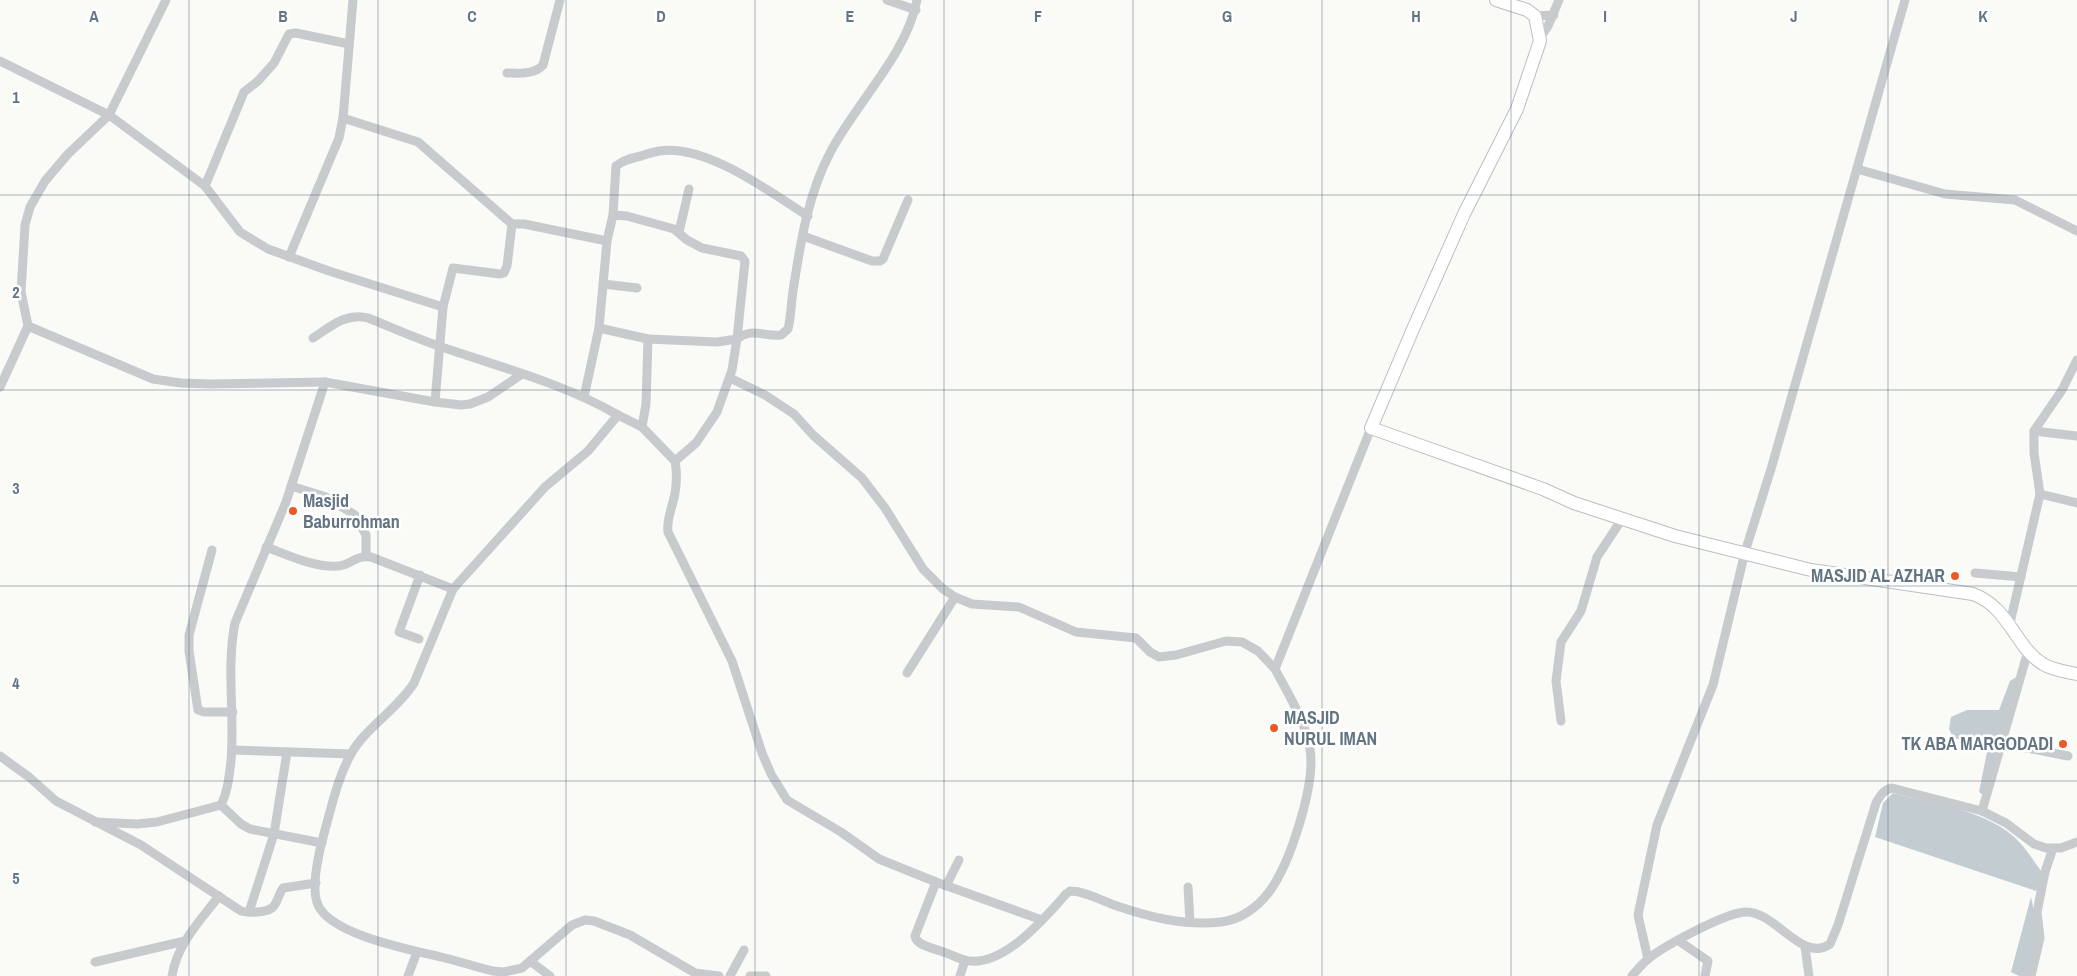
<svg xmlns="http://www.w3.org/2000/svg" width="2077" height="976" font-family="'Archivo Narrow',sans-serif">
	<rect width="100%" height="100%" fill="#fafaf7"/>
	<g fill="#c2ccd1">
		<polygon points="2018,676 1983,795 1979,792 1987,752 1953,737 1949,729 1951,717 1967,710 1999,710 2010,681"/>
		<path d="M1893,793C1931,803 1983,810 2013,836C2025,846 2034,862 2044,875L2036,891L1875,837L1883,803Z"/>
		<polygon points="2031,897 2039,936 2029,976 2019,976 2011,972"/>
	</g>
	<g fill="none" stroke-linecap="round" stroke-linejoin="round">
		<g stroke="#b9bfc3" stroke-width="14">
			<path id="secondary" d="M1496,0L1527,10L1535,16L1540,41L1517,109L1464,214L1413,329L1371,428L1543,489L1574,503L1675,536L1811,570L1973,594C2010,608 2014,646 2043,664C2052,670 2067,672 2077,674"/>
		</g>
		<g stroke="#c7cbce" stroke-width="9">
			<polyline points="887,0 916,10"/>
			<polyline points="1535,16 1554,15"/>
			<polyline points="1540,38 1548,26 1559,0"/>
			<polyline points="0,61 109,115 205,186 240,232 268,249 329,271 443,307 435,402"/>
			<path d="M507,73C519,73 534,75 543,65L560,0"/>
			<polyline points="343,118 418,142 512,224"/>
			<polyline points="1857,169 1945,194 2015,200 2077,231"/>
			<polyline points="205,186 244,92 258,81 274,63 289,34 296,33 349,44"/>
			<path d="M613,215L616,166C623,160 632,158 641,156C647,154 653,152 659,151C705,143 770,192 808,216"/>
			<polyline points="679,232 689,189"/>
			<polyline points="803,236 872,261 880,261 883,259 908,200"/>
			<polyline points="289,257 339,138 343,118 353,0"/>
			<polyline points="603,284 637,288"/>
			<polyline points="443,307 453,268 500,274 504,273 507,266 512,224 524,224 607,241"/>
			<polyline points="28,326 153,379 181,383 210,384 325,382"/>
			<polyline points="599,328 648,339"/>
			<path d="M313,338C330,327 346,312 368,318C391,327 415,338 439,346C499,367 563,383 618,415L588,451L545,487L453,589L414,683C397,710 366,727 351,754C338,777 332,805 325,830C320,848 310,887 318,905C331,935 412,950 441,957C459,961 475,967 493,971L504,972L522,968L572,925L585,920L594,921L630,935L695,973L719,976"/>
			<polyline points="730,378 765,395 794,414 813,435 862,478 885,508 923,569 943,589 955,597 972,604 1019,607 1076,632 1136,638 1150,652 1159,657 1176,655 1226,641 1242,642 1258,651 1275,669 1371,428"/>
			<polyline points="0,387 28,326 21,292 25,225 30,207 45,181 68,154 109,115 166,0"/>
			<polyline points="584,397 599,328 607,241 613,215 627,216 674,229 687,240 702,248 741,256 745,261 737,339 717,342 648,339 646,404 642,427"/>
			<path d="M618,415L642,427L675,461L696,443L717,412L732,370L737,339C752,327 765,337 781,335L788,329C791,317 791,304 793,291C800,245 808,193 831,151C856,103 907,54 917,0"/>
			<polyline points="2034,431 2077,436"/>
			<path d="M675,461C677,472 677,482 675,493C673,506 666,519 668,532L732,661L762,753L771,774L787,800L841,832L879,859L936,882L1042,920"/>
			<polyline points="291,486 326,497 355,515 366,535 366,556"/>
			<polyline points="2040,494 2077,503"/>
			<path d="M266,547C288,555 315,568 338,566C351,565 355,555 371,557L453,589"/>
			<polyline points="212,550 189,635 189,651 198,710 204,712 233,712"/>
			<polyline points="1975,573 2021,577"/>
			<polyline points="2010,623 2040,494 2034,453 2034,431 2062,390 2077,360"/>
			<polyline points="419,639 399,632 420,575"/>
			<polyline points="907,673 955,597"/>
			<polyline points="1561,721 1556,681 1561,642 1581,611 1597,557 1622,519"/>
			<polyline points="2002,743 2068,756"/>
			<polyline points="232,750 351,754"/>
			<path d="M0,756L29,777L56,801L141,845L241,911C248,913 267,913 273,907C278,902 279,893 283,888L316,883"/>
			<polyline points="221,805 241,824 250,829 322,843"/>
			<polyline points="1982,811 2028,651"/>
			<path d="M95,822L137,824L157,822L221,805C228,791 229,777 231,761C235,715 226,668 235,623L286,502L325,382L435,402L461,405L470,404L488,397L522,374"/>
			<path d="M936,882L915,936L916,939C921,947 937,949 946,953C952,955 958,958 964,960C1001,970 1044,919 1066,894L1070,891C1084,891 1101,900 1114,905C1149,917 1183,926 1221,922C1240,920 1258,907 1269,892C1290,864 1316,784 1310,749C1305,720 1288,694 1275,669"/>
			<polyline points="946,886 959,860"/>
			<polyline points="1188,887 1190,922"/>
			<polyline points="249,912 274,834 287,752"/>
			<polyline points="1679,941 1708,961 1705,976"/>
			<polyline points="1805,947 1809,976"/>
			<polyline points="1648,959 1638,915 1657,825 1713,685 1745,552 1771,469 1905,0"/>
			<polyline points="530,961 550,976"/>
			<polyline points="95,962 185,941"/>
			<path d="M172,976C177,944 200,921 219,896"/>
			<polyline points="408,976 417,952"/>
			<polyline points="730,976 744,950"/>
			<polyline points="750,976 766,976"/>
			<polyline points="960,976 965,960"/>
			<path d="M1632,976C1637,970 1642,964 1648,959C1664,946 1725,913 1745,912C1775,910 1802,964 1830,944L1838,925L1876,803C1880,796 1883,790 1892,788L1982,811L2006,823L2034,844L2046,848H2061L2077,842"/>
			<polyline points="2031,976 2040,938 2037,912 2045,872 2053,848"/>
		</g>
		<use href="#secondary" stroke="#fff" stroke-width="12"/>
	</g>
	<path fill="none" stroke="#637583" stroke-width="1" stroke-opacity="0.55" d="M189,0V976M378,0V976M566,0V976M755,0V976M944,0V976M1133,0V976M1322,0V976M1511,0V976M1699,0V976M1888,0V976M0,195H2077M0,390H2077M0,586H2077M0,781H2077"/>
	<g fill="#ea5927" stroke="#fff" stroke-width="2">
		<circle cx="293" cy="511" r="5"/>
		<circle cx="1955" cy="576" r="5"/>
		<circle cx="1274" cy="728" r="5"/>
		<circle cx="2063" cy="744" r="5"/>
	</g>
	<g text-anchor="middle" stroke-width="5" stroke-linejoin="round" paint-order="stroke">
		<g font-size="18" font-weight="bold" fill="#637583" stroke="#fff" text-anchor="start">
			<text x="303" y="507">Masjid<tspan x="303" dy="21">Baburrohman</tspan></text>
			<text x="1945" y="582" text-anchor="end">MASJID AL AZHAR</text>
			<text x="1284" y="724">MASJID<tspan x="1284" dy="21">NURUL IMAN</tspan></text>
			<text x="2053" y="750" text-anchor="end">TK ABA MARGODADI</text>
		</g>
	</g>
	<g font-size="16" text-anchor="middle" font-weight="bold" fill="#637583" stroke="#fff" stroke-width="5" stroke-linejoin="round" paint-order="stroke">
		<text x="94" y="22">A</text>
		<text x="283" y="22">B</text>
		<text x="472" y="22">C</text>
		<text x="661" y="22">D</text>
		<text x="850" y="22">E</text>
		<text x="1038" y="22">F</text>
		<text x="1227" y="22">G</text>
		<text x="1416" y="22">H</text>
		<text x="1605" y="22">I</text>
		<text x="1794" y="22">J</text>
		<text x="1983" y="22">K</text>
		<text x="16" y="103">1</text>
		<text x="16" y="298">2</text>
		<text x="16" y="494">3</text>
		<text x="16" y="689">4</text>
		<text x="16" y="884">5</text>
	</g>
</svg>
